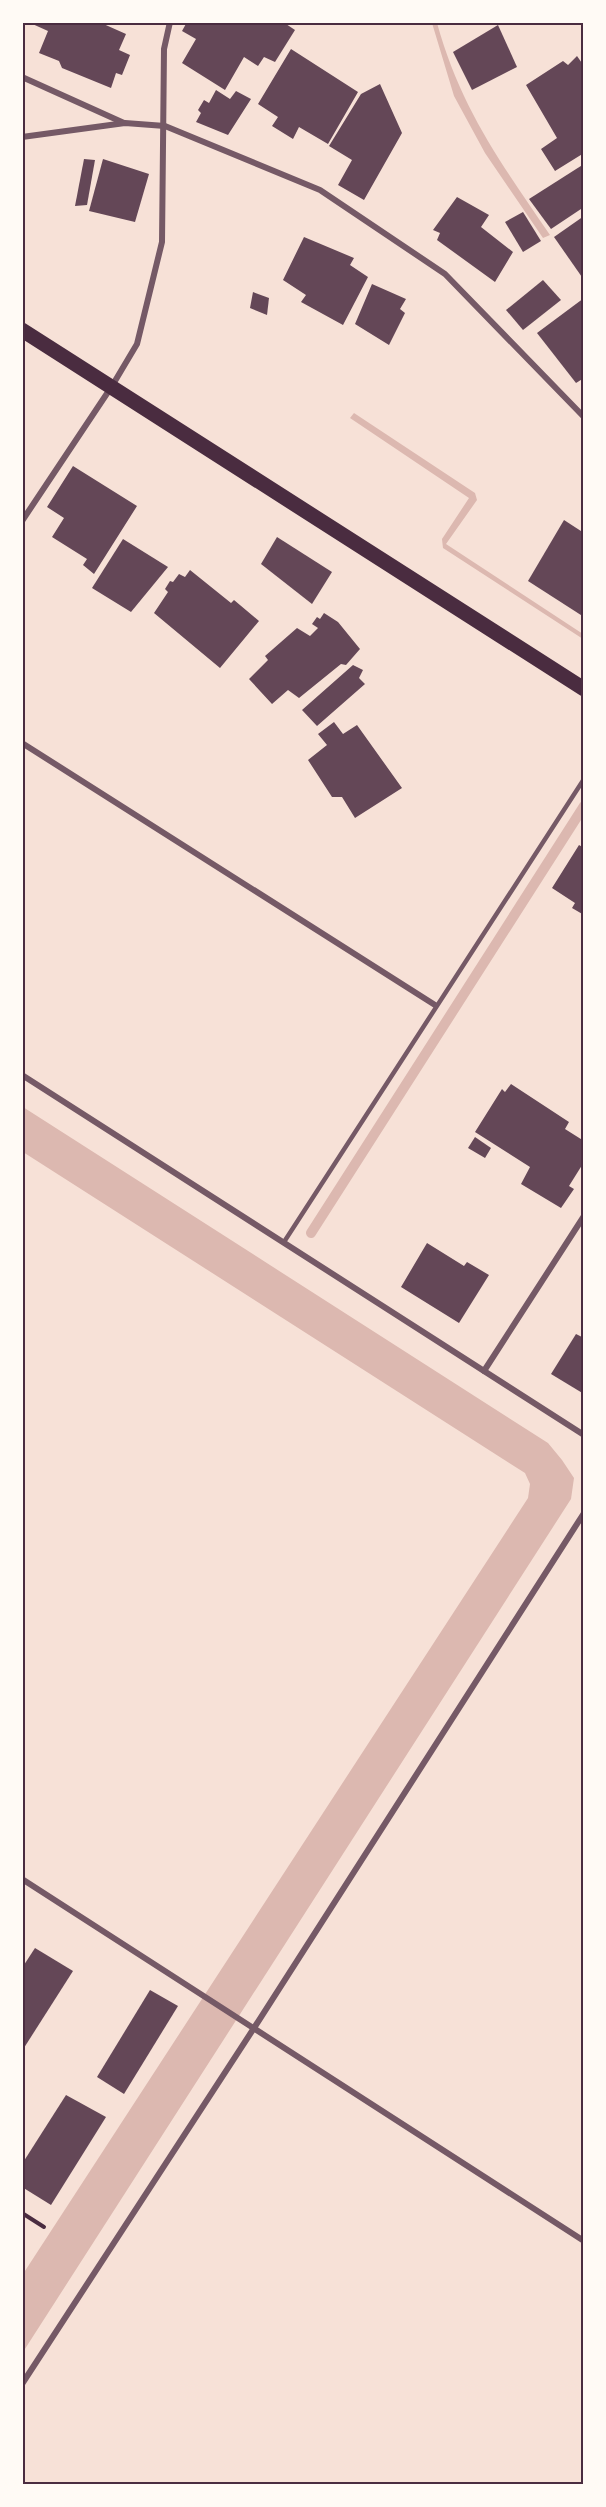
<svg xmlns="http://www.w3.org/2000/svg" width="606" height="2507" font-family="Roboto,sans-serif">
	<rect width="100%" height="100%" fill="#f7e1d7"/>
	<g fill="#dcb8b0">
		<path d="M432,23H437C461,109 501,163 550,235L543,238L485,153L454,96Z"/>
		<polygon points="354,413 475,493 477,500 446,544 583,634 583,639 443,548 442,539 469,498 350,418"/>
		<polygon points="23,1107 548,1443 562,1460 574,1478 571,1499 23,2352 23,2274 528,1498 530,1484 525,1473 23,1152"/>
	</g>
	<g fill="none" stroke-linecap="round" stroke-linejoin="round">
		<polyline stroke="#dcb8b0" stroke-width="10" points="311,1233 584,806"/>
	</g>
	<g fill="#644757">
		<polygon points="28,22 99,22 126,34 119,50 130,55 122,75 116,73 111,88 62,68 59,61 39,53 48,31"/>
		<polygon points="187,22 283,22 295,30 275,62 264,57 258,66 244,57 225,90 182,63 196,39 182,31"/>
		<polygon points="498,25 517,67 472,90 453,52"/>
		<polygon points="291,49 358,92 328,144 299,127 293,139 272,126 278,117 258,104"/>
		<polygon points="577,56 584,66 584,153 555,171 541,149 557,138 526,85 563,61 568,65"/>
		<polygon points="380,84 402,133 364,200 338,185 352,160 329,146 361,94"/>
		<polygon points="216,90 230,99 236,91 251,99 228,135 196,122 201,113 198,110 204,100 209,103"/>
		<polygon points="84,159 95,160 87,205 75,206"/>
		<polygon points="103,159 149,174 135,222 89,211"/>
		<polygon points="584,164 584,207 551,229 529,199"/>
		<polygon points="457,197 489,215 481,227 513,252 495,282 437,240 440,233 433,230"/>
		<polygon points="523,212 541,241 523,252 505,222"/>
		<polygon points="584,216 584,280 554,237"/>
		<polygon points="304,237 354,258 350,265 368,277 343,325 301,302 306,295 283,280"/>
		<polygon points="543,280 561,300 523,330 506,310"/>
		<polygon points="372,284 406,299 400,309 405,313 389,345 355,324"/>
		<polygon points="253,292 269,298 267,315 250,308"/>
		<polygon points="584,298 584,378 576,383 537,333"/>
		<polygon points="73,466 137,506 94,574 83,565 87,559 52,537 64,518 47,507"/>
		<polygon points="564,520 584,533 584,617 528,581"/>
		<polygon points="277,537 332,572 312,604 261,564"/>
		<polygon points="123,539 168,567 131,612 92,588"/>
		<polygon points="190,570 231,603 234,600 259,621 220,668 154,613 168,592 165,589 170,581 173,582 179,574 185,577"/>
		<polygon points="324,613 338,622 360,649 346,665 341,664 299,698 288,690 272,704 249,679 268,660 265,656 297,628 310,636 318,628 312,624 317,617 320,619"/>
		<polygon points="353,665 363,670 359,678 365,684 317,726 302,710"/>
		<polygon points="334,722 343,734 357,725 402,788 355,818 342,797 332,797 308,760 327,745 318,734"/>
		<polygon points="579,845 584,848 584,915 572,908 575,903 552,888"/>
		<polygon points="511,1084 569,1122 565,1129 584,1141 584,1162 569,1186 574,1189 561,1208 521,1184 530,1167 475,1132 502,1089 505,1092"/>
		<polygon points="475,1137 491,1148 485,1158 468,1148"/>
		<polygon points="427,1243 464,1266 467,1262 489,1275 459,1323 401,1287"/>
		<polygon points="576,1334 584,1338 584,1394 551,1374"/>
		<polygon points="35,1948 73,1971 22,2051 22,1968"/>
		<polygon points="150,1990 178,2006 124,2094 97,2077"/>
		<polygon points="66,2095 106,2117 51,2205 22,2187 22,2164"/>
	</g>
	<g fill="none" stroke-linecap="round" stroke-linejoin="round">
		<polyline stroke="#4a2c40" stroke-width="4" points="22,2213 44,2227"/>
		<polyline stroke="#755966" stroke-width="4.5" points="284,1242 584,779"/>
		<g stroke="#755966" stroke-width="6">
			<polyline points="22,77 124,123"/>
			<polyline points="22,137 125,123 165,126 320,190 445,274 584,417"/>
			<polyline points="22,521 112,386 137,344 162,242 164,49 170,22"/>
			<polyline points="22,743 435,1005"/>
			<polyline points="22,1075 584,1435"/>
			<polyline points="484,1371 584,1216"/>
			<polyline points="22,1879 584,2241"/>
			<polyline points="22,2384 254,2028 584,1513"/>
		</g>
		<polyline stroke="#4a2c40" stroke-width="15" points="22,330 584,689"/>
	</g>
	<rect width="606" height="2507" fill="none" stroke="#fffaf5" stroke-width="48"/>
	<rect x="24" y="24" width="558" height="2459" fill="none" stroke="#4a2c40" stroke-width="2"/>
</svg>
